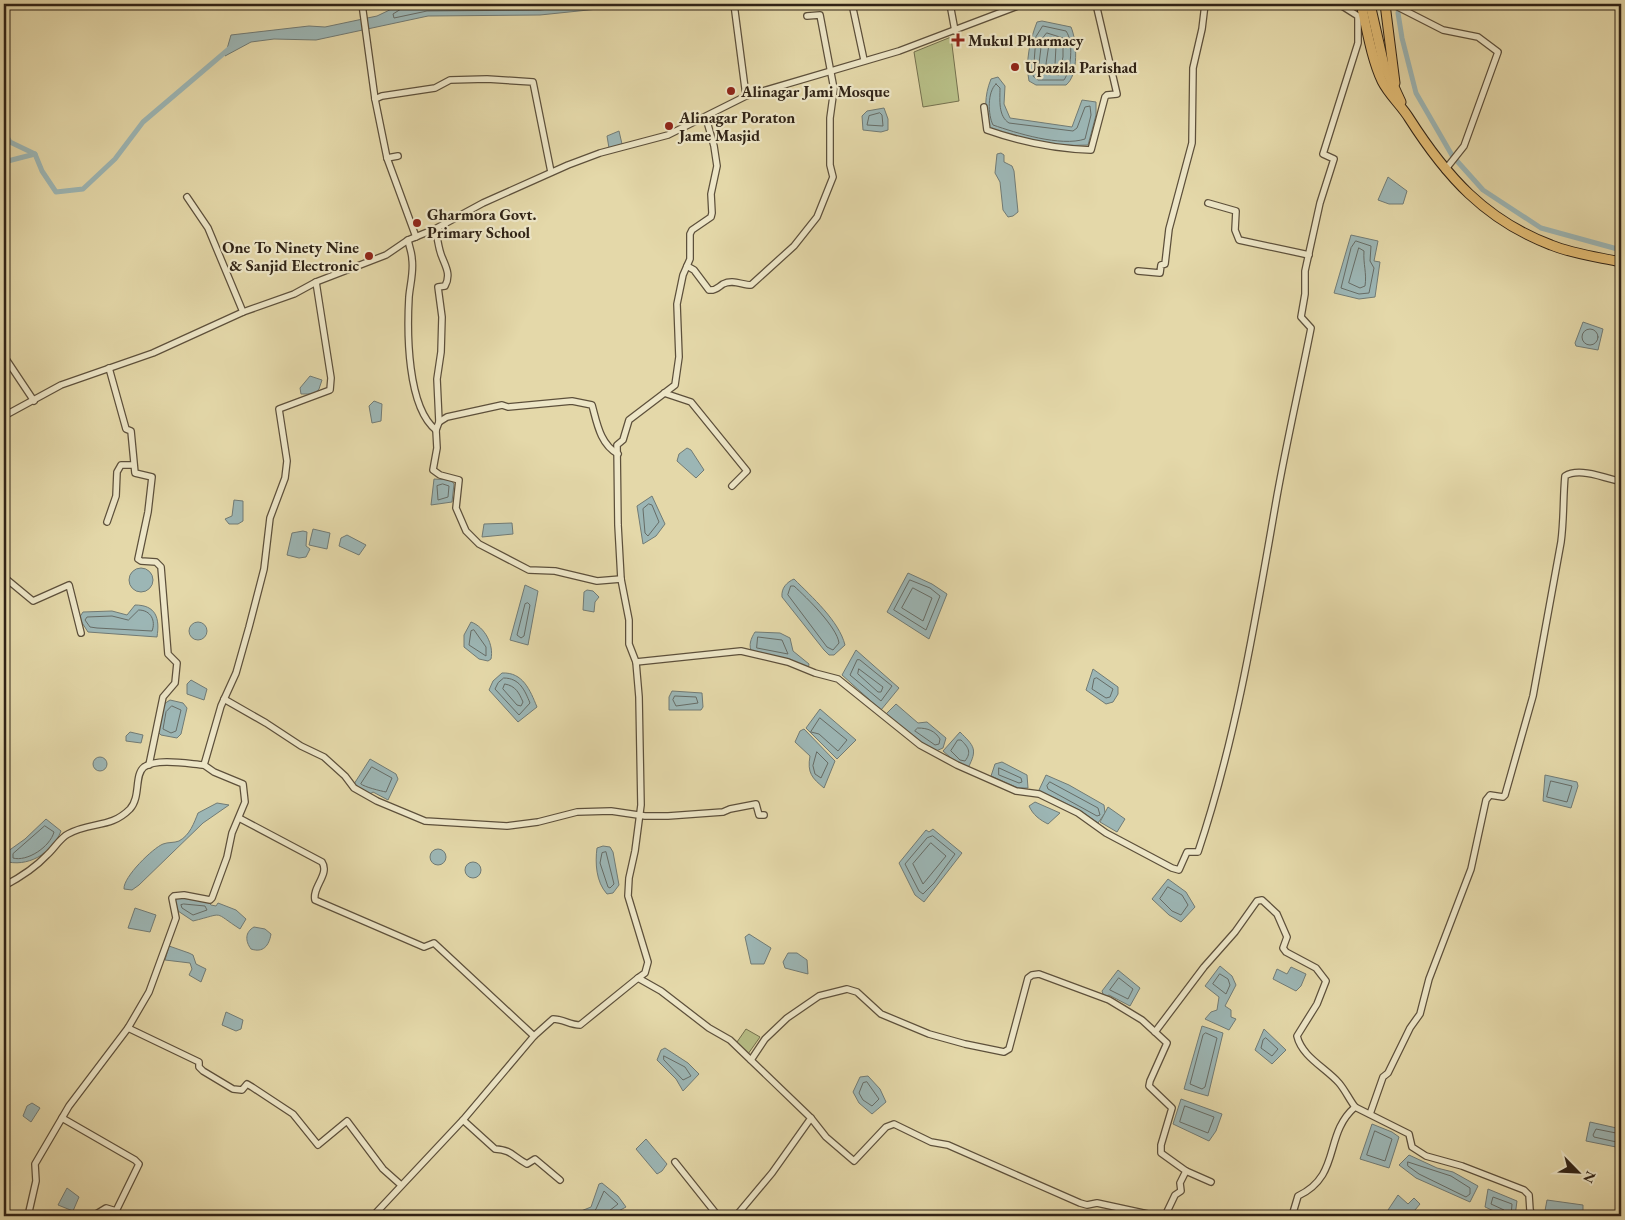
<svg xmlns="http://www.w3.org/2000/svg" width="1625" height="1220" font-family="'EB Garamond',serif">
	<rect width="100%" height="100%" fill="#e4d8a9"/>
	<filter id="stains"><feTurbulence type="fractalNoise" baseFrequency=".004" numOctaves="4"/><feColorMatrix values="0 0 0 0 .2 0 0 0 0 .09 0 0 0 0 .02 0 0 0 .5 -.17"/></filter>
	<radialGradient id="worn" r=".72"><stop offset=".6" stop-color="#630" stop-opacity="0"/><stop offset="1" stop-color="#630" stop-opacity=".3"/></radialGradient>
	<g fill="#b7be86" stroke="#74704e">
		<polygon points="951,37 959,101 923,107 914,52"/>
		<polygon points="746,1029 760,1037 748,1054 737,1042"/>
	</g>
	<g fill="#9cb6b5" stroke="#717b75">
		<polygon points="646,4 540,15 428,16 316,40 274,39 251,42 225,56 231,35 309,26 325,27 377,16 400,5"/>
		<path d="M1042,21L1071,27C1077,41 1079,75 1066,85H1036L1029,81C1025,62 1030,40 1037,22Z"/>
		<path d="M998,77L1005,86L1004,104L1010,118L1072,127L1082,100L1096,102V115L1088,145C1053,147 1021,140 988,129C985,111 984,96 991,79Z"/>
		<polygon points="884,108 888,119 888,130 881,132 863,130 862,116 867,111"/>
		<polygon points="619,131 622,144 609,148 607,136"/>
		<polygon points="1001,153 1004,155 1004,162 1012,166 1014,171 1018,212 1013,216 1008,217 1003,210 1000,182 995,173 997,154"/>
		<polygon points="1388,177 1407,191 1403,204 1389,204 1378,200"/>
		<polygon points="1351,235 1378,241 1374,261 1380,262 1375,297 1359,299 1334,293"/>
		<polygon points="1583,322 1603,329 1598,350 1576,346 1575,343"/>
		<polygon points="310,376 322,380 319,389 315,394 301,394 300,388"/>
		<polygon points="374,401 382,404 381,421 372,423 369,406"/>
		<polygon points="687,448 691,450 704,470 696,478 677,461 679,454"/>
		<polygon points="434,479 451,480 454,484 452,502 431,505"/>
		<polygon points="652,496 665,524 656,536 643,544 637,506"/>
		<polygon points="234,500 243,501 243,521 238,524 229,524 225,519 232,516"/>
		<polygon points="512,523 513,534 482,537 484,524"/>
		<polygon points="313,529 330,533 327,549 309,545"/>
		<polygon points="303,531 307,532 306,546 310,549 306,557 299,558 287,555 292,533"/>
		<polygon points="347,535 366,545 359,555 339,546 341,538"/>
		<circle cx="141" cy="580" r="12"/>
		<polygon points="908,573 932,584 947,594 929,639 887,612"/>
		<path d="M794,579C812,597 839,621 845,645L834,655H829L824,650L782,597C781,588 787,582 794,579Z"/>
		<polygon points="525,585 538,591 528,645 510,640"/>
		<polygon points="587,590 593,591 599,597 595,602 594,612 583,610 584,592"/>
		<path d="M135,605C156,605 160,618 157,637L88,632L79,618L83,612L112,611L127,615Z"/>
		<path d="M471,622C485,627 494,645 491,659L488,661L479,659L464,647V635Z"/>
		<circle cx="198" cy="631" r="9"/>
		<path d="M755,632L780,633L790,638L793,651L809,664L808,670L752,652C748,646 751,638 755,632Z"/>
		<polygon points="856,650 899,688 881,710 842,675"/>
		<polygon points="1093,669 1118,687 1118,694 1113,702 1106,704 1086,690"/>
		<path d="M502,673C523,672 530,690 537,707L518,722L489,690L493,681Z"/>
		<polygon points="191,680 207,689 204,700 187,694 187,684"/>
		<polygon points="672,691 702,693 703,707 701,710 669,710 669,697"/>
		<path d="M170,700L183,703L187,708L181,734L177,738L161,735L158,732C160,721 159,705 170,700Z"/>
		<polygon points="896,704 918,723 927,722 946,738 943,748 936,751 917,740 886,714"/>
		<polygon points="820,709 856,740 837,759 806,728"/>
		<path d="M804,729L835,761L824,788C812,778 807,773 810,756L795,742L800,731Z"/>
		<polygon points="130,732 143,735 141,743 126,741 126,736"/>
		<path d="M960,732C974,746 978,749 968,768L958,764L943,751Z"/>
		<circle cx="100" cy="764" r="7"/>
		<polygon points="370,759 396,774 398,779 388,800 373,792 370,794 354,784"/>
		<polygon points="1002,762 1027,775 1028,788 1018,788 991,776 995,764"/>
		<polygon points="1046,775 1069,785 1104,805 1105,813 1098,823 1081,811 1039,790"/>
		<polygon points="1545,775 1577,782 1578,786 1571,808 1543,801"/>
		<path d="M1035,802L1060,813L1048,824C1040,820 1033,815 1029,806Z"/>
		<path d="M217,803L229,805L203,823L139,885L132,890L124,889C123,877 153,848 163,844C168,842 174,843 179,841C190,835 194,823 198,813Z"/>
		<polygon points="1108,807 1125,819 1117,832 1100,822"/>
		<path d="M46,819L61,831C52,854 27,868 4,861V854L25,839Z"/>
		<polygon points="933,829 962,853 924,902 915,895 899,863 926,830 929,832"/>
		<path d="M603,846L610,847L613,852L619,885L613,893L607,894C596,882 595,863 597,848Z"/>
		<circle cx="438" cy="857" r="8"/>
		<circle cx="473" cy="870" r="8"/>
		<polygon points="1168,879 1186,892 1195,907 1181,922 1169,915 1152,899"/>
		<path d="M179,897L208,902L211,905L216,906L218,903L236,910L246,919L240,929C212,911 226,913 193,921L178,911L175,901Z"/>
		<polygon points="135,908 156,915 150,932 128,928"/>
		<path d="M254,927L265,929L271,934C269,946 263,953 251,949C245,941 245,932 254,927Z"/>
		<polygon points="749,934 771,948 764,964 751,964 745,937"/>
		<polygon points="169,946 189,953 193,955 196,964 206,969 201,982 189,975 192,969 190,963 165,960"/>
		<polygon points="788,953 797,953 807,960 808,974 785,968 783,962"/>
		<polygon points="1220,966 1232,976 1236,985 1225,1006 1231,1010 1231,1017 1236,1019 1229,1030 1205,1019 1211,1012 1217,1010 1219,997 1205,986"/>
		<polygon points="1291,967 1306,974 1301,986 1296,991 1273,979 1277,969 1287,974"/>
		<polygon points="1118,970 1140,988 1130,1006 1109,995 1104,997 1102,991"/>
		<polygon points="226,1012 243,1020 241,1029 236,1031 222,1025"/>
		<polygon points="1202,1026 1223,1033 1208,1096 1184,1089"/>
		<polygon points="1264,1029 1286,1050 1272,1064 1255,1050"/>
		<polygon points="665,1048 688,1063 699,1074 683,1091 676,1079 657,1060 661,1050"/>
		<polygon points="868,1076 880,1089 886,1102 872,1114 859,1103 853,1092 860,1077"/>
		<polygon points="1181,1099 1222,1114 1216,1131 1209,1141 1173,1124"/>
		<polygon points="32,1103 40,1108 31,1122 23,1116 27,1106"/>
		<polygon points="1590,1122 1621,1129 1621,1148 1586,1141"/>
		<polygon points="1372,1124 1392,1132 1399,1137 1389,1168 1360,1159"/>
		<polygon points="646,1139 667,1164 662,1171 657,1174 636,1149"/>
		<polygon points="1409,1155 1437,1168 1453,1172 1478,1186 1470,1202 1416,1178 1399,1165"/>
		<polygon points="602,1183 618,1196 626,1207 609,1216 585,1216 581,1211 591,1207 599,1184"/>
		<polygon points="67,1188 79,1197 73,1211 58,1205"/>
		<polygon points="1488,1189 1517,1201 1515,1216 1505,1216 1485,1207"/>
		<polygon points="1398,1195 1408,1204 1414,1198 1420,1204 1410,1216 1398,1216 1388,1210"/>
		<polygon points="1547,1200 1583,1205 1583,1216 1544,1216"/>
	</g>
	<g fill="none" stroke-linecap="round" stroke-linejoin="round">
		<g stroke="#666c66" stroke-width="1">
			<polyline points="403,4 401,9 393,14 394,18 427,11 540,10 592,4"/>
			<polyline points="409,4 412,8 427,5 466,4"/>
			<path d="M1043,26L1066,31C1074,42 1071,70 1064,80H1038L1033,76L1036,37Z"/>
			<polygon points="1047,33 1063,38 1063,57 1059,75 1038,72 1042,39"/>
			<polygon points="1052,42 1056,46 1055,65 1052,67 1046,64 1049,44"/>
			<path d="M996,84L1000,88C1000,100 998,116 1009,123L1073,131L1077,128L1085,107L1090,106L1091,115L1085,139C1061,147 1016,133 993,125C988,115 987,92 996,84Z"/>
			<polygon points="880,113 882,115 883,126 867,125 869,116"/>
			<polygon points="1356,241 1371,246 1370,261 1374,268 1369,293 1359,294 1341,288 1351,248"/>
			<path d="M1359,248L1364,251C1363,264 1367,273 1365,286L1360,288L1349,283Z"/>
			<circle cx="1590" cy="337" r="8"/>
			<polygon points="443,484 449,486 448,497 438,500 437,486"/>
			<polygon points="649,504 652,505 659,522 648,536 645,533 643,509"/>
			<polygon points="910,580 930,588 940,596 926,630 894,610"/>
			<path d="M791,586H794C807,598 837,627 839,643L833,650L827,647L788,595Z"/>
			<polygon points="913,588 932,598 923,621 902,608"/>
			<polygon points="528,603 530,605 524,636 521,638 517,635 525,604"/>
			<path d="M139,610C151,610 156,621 152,631L97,628L90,627L85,620L87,617L112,616L128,620Z"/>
			<polygon points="474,630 486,647 486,656 469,645 471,631"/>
			<polygon points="758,637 782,640 788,654 757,648"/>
			<polygon points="860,660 892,686 881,701 850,675 857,660"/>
			<polygon points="859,669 883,687 881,692 878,692 858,674"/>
			<path d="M504,678C520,678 525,691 530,703L519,715L495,689L498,683Z"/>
			<polygon points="1097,678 1113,689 1110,697 1106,698 1092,689 1094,679"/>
			<path d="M505,684C516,686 519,693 523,702L521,706L517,705L503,689Z"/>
			<polygon points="675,696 696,697 698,703 676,706 673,700"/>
			<polygon points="172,706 181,710 176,731 171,733 163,729 166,712"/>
			<polygon points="820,718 847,740 838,751 819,734 811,732"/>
			<path d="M918,728C928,728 935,731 940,739L939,744L935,745L915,731Z"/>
			<path d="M958,740H961C968,747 972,752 965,761L960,760L951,751Z"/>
			<polygon points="817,752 828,763 821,778 815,774 813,766"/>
			<path d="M372,767L392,778L386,792C381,791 364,787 361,784Z"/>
			<polygon points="999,768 1021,778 1022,782 1019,783 999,775"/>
			<polygon points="1551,781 1572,786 1567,802 1547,797"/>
			<polygon points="1050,782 1098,808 1100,815 1097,816 1048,789 1047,786"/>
			<path d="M45,826L54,832C50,847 27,862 13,858V854Z"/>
			<polygon points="933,836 955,854 934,883 923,894 919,891 905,864 927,838"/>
			<polygon points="931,843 946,856 923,884 913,864"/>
			<polygon points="606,852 614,884 610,888 608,887 600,863 602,853"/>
			<polygon points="1168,887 1182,895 1188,905 1181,915 1172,911 1160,899"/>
			<polygon points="184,904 205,906 207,910 193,915 182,908 181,905"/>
			<polygon points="1220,974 1228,979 1230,985 1226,994 1213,984"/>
			<polygon points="1119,978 1133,989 1128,999 1110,990"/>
			<polygon points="1206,1033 1217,1038 1205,1087 1202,1089 1190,1084 1203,1035"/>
			<polygon points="1266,1038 1278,1049 1272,1056 1261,1048 1263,1040"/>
			<polygon points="664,1056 685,1067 691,1076 683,1080 664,1060"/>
			<polygon points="867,1082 879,1099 872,1106 863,1100 859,1093 863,1083"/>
			<polygon points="1185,1106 1214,1117 1208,1133 1180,1122"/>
			<polygon points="1375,1131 1392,1139 1385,1161 1367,1155"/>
			<polyline points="1621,1134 1596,1129 1593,1135 1594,1137 1621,1143"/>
			<polygon points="1408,1162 1451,1176 1470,1188 1470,1194 1466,1197 1419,1174 1408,1166"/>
			<polyline points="589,1216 596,1209 604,1191 618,1204 609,1211 608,1216"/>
			<polyline points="1506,1216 1504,1210 1491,1204 1493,1197 1512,1204 1511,1216"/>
		</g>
		<g stroke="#9cb6b5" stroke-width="5">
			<polyline points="1398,13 1402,38 1416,93 1453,157"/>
			<polyline points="4,132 10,142 35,154 42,171 56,192 83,189 115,159 143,122 230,48"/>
			<polyline points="1457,161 1483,190 1541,228 1621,250"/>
			<polyline points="4,162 35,154"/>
		</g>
		<g stroke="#5d503b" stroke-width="8">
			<g id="minor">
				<polyline points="362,4 375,99 387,158 416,237"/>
				<polyline points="734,4 746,96"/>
				<polyline points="852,4 864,60"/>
				<polyline points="950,4 955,31"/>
				<polyline points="1392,4 1443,30 1478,37 1498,52 1464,146 1445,170"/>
				<polyline points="375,99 382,96 435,88 450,80 487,79 533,82 551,172"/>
				<path d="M984,107L987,130C1021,142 1055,149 1091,150L1105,97L1107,95L1117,94L1096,4"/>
				<polyline points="706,118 714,146 717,166 711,194 712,213 711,217 692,230 690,234 690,259 683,275 677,304 679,357 675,385 629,420 623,440 617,445 618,525 621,579 629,620 629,644 636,662 639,697 641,805 635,851 629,878 628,896 648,962 645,973 638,978 661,991 709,1028 730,1040 811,1118 772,1173 736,1216"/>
				<polyline points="387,158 398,156"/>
				<polyline points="187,197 208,228 243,312"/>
				<polyline points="1208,203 1236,211 1235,230 1239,240 1309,255"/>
				<path d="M435,229C438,238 438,248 442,257C446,267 451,275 445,286L438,287L442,317L441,352L437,379L439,422"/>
				<path d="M408,240C409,246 412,253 412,259C414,271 410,285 409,297C407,332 407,407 436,430"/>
				<path d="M687,266L694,270L709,290C716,291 718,287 723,284C733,279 742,285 751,285L794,246L817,217L833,177L830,165V118L834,89L820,15L807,16"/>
				<polyline points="1138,271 1160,273 1161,265 1165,264 1169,229 1192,143 1193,68 1202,29 1205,4"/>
				<polyline points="4,356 34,401"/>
				<polyline points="109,368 126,429 131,431 135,473 152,477 148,512 138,559 141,561 156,562 161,567 168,654 177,663 175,683 163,697 149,765"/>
				<polyline points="664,393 691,402 747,471 732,486"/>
				<polyline points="4,416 61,385 153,353 243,312 294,294 316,282 386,255 408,240 435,229 483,203 568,165 600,153 668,135 746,96 899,51 1023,4"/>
				<path d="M618,454C600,444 597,423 592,405L572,401L508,407L502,405L447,417L439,422L436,430L437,448L433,470L440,475L459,480L456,508L466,531L479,544L529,570L555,571L597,581L621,579"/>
				<polyline points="107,522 116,496 117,472 121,465 133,465"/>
				<polyline points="4,577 33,601 69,585 81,633"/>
				<path d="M636,662L741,651L788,662L815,673L838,679L920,745L957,765L1016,791L1039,794L1078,813L1106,833L1172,868L1179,870L1187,852H1198C1237,736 1256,616 1277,496C1287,440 1300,384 1311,328L1301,317L1305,294V271L1320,203L1334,159L1323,154L1358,43V16L1339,4"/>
				<polyline points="224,699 266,723 301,746 324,757 345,776 354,788 377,801 425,821 507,826 538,822 577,812 611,811 645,816 668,816 723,812 730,809 756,804 759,815 764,815"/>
				<path d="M239,818L322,862C330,874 312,887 315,900L424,947L434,943L534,1036"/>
				<path d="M4,886C19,878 35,868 47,855C54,849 60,838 68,834C92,821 110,829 130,809C141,797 134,775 144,767C157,758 189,764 204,765"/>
				<polyline points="128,1028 199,1062 199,1067 203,1071 233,1089 242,1090 247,1084 252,1087 293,1114 318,1145 347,1121 383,1169 401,1185"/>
				<path d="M1155,1032L1204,967L1235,932L1257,901L1262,900L1277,914L1287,937L1283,948L1286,952L1316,968L1326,981L1317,1004L1297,1036C1302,1057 1326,1068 1339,1083C1345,1090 1349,1099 1355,1107"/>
				<polyline points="751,1060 765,1039 787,1018 819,996 847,989 857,992 881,1014 929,1034 965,1044 1004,1052 1009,1049 1028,978 1032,975 1039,974 1109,1000 1142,1020 1167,1043 1150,1081 1149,1086 1172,1108 1161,1145 1161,1153 1186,1171 1180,1183 1181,1191 1175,1195 1165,1216"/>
				<path d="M1370,1114L1383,1077L1388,1073L1410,1028L1420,1014L1429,979L1471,869L1486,800L1490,795L1503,797L1505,795L1533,696L1561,542C1564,520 1563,498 1565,476C1579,467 1606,478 1621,482"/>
				<polyline points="62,1118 135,1160 139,1164 116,1211 123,1216"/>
				<polyline points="811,1118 826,1137 854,1161 886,1127 894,1124 931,1142 948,1145 1080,1203 1087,1205 1097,1203 1157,1216"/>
				<path d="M463,1120L495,1149C512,1150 512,1156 527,1164L535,1159L560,1180"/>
				<polyline points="675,1162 718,1216"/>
				<polyline points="1186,1171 1211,1182"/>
				<polyline points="28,1216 36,1181 35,1164 69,1106 128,1028 149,992 176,918 172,898 174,896 184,895 210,900 212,898 227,857 232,833 245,802 243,784 214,772 204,765 221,706 236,673 249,627 264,569 270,518 285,478 287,461 279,409 330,390 331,378 316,282"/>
				<polyline points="93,1216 106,1208 116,1211"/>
				<path d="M373,1216L463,1120L534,1036L553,1019C563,1019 570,1025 580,1025L638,978"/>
				<path d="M1292,1216L1298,1196C1342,1175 1323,1135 1355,1107L1409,1134L1412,1147L1426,1156L1462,1166L1524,1190L1529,1195L1530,1210L1533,1216"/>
			</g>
		</g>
		<g stroke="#302316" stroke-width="11">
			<g id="primary">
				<path d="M1361,4C1367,29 1371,57 1382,81C1389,95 1401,105 1409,118C1446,176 1485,220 1551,245C1573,254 1598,257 1621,262"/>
				<polyline points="1370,4 1384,65 1401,102"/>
				<polyline points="1385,4 1395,83"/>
			</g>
		</g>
		<use href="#minor" stroke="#ede6c7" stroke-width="5.5"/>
		<use href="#primary" stroke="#e2bc74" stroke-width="9"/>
	</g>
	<g fill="#8f2418" stroke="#ede6c7" stroke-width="2">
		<path d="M955.5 32.5h5v5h5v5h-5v5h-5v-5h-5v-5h5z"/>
		<circle cx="1015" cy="67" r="5"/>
		<circle cx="731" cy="91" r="5"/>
		<circle cx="669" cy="126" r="5"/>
		<circle cx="417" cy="223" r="5"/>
		<circle cx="369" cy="256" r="5"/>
	</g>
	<g text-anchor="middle" stroke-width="4.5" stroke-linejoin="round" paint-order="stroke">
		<g font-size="16" font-weight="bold" fill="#302316" stroke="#ede6c7" text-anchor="start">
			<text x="968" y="46">Mukul Pharmacy</text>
			<text x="1025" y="73">Upazila Parishad</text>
			<text x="741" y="97">Alinagar Jami Mosque</text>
			<text x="679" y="123">Alinagar Poraton<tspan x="679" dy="18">Jame Masjid</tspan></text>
			<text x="427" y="220">Gharmora Govt.<tspan x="427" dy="18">Primary School</tspan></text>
			<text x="359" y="253" text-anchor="end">One To Ninety Nine<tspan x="359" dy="18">&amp; Sanjid Electronic</tspan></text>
		</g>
	</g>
	<rect width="1625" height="1220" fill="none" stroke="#e4d8a9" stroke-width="20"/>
	<rect x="5" y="5" width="1615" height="1210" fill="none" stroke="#302316" stroke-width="2.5"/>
	<rect x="10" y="10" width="1605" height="1200" fill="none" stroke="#302316"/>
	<g transform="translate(1578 1172) rotate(114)" stroke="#ede6c7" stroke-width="4" paint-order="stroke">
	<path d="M0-4L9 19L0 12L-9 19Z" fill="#302316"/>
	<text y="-8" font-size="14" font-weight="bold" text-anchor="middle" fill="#302316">N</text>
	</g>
	<rect width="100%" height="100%" filter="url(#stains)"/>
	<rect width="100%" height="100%" fill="url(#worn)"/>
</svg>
